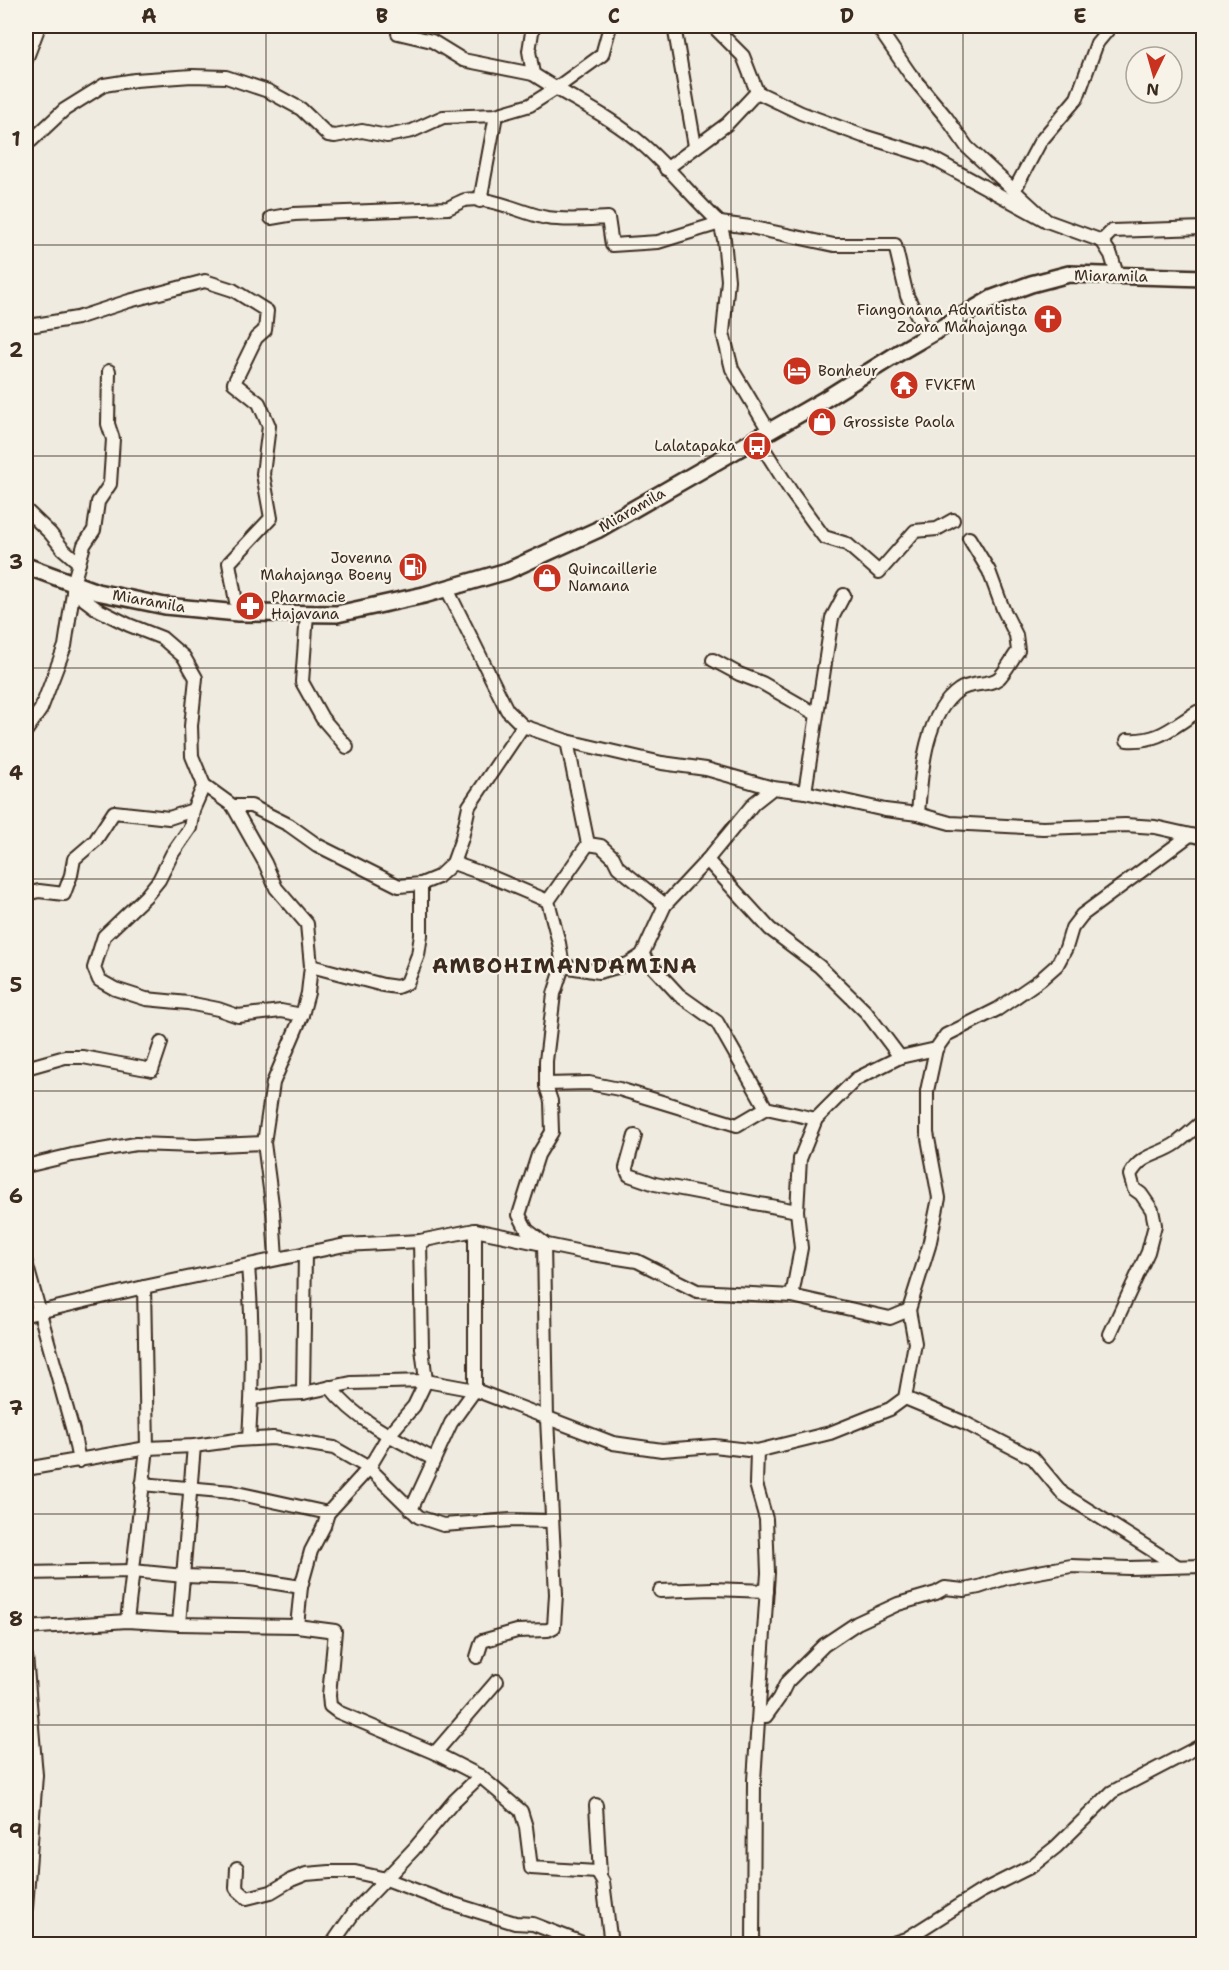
<svg xmlns="http://www.w3.org/2000/svg" width="1229" height="1970" font-family="'Shantell Sans',sans-serif">
	<rect width="100%" height="100%" fill="#efebe0"/>
	<filter id="ink" filterUnits="userSpaceOnUse"><feTurbulence type="fractalNoise" baseFrequency=".0167" numOctaves="2"/><feDisplacementMap in="SourceGraphic" scale="12" xChannelSelector="R" yChannelSelector="G"/><feConvolveMatrix kernelMatrix="1 2 1 2 8 2 1 2 1" color-interpolation-filters="sRGB"/></filter>
	<g filter="url(#ink)">
		<g fill="none" stroke-linecap="round" stroke-linejoin="round">
			<g stroke="#3b2a1e" stroke-width="16">
				<g id="minor">
					<path d="M533,26L529,51L533,74C569,98 609,115 642,144C670,168 693,198 720,223L724,239L728,280L723,333L732,369L769,431"/>
					<polyline points="674,26 695,146"/>
					<polyline points="713,26 743,56 757,92 801,113 863,136 928,156 1047,221"/>
					<polyline points="877,26 910,74 946,117 967,147 1047,221 1102,241 1111,255 1117,275"/>
					<polyline points="398,33 432,41 463,60 533,74"/>
					<polyline points="26,60 39,26"/>
					<polyline points="26,142 31,141 64,110 104,85 135,80 192,76 226,77 268,91 301,109 328,135 335,136 362,131 387,136 412,131 443,117 496,115 530,105 555,89 602,55 610,26"/>
					<polyline points="666,169 727,124 757,92"/>
					<polyline points="1014,191 1040,142 1077,98 1097,43 1111,26"/>
					<polyline points="480,201 496,115"/>
					<path d="M271,218L294,214L448,208C453,206 459,202 465,200C489,195 524,214 547,218C567,221 588,219 608,218L612,245L658,242L720,223L750,227L834,245H895L907,296L928,336"/>
					<polyline points="1102,241 1112,231 1204,228"/>
					<polyline points="26,323 35,325 77,318 129,301 205,281 233,290 267,311 265,330 256,338 234,383 259,403 269,426 263,474 271,518 229,563 238,613"/>
					<polyline points="757,438 792,493 824,537 847,544 879,572 915,531 937,529 953,520"/>
					<polyline points="26,510 50,533 63,549 79,563"/>
					<polyline points="73,584 84,545 94,530 98,502 110,484 113,439 108,424 109,371"/>
					<polyline points="447,589 507,710 523,726 567,741 662,763 706,769 773,788 805,792 885,810 918,814 950,823 1043,828 1125,825 1155,827 1204,838"/>
					<polyline points="73,591 97,609 129,625 162,638 184,657 196,678 191,726 192,756 204,785 233,806 265,863 276,888 307,924 311,966 308,993 302,1015 273,1083 264,1143 273,1212 276,1259"/>
					<polyline points="307,614 302,682 322,718 347,747"/>
					<polyline points="713,660 739,674 762,683 816,714"/>
					<polyline points="26,731 41,709 65,646 74,586"/>
					<path d="M1127,740C1159,742 1171,728 1197,712L1204,711"/>
					<polyline points="805,792 832,618 844,595"/>
					<polyline points="233,806 251,806 289,825 317,845 399,886 421,884 438,877 453,863 462,838 469,806 523,726"/>
					<polyline points="193,810 190,828 172,854 159,880 146,896 104,936 94,968 99,980 115,989 146,999 188,1003 218,1009 238,1016 281,1011 302,1015"/>
					<path d="M918,814C921,776 924,714 959,690C970,682 989,686 999,678C1006,671 1012,659 1018,651L1016,635L1003,609L989,571L969,538"/>
					<polyline points="588,844 601,846 613,857 618,867 665,905"/>
					<polyline points="707,860 770,929 819,966 866,1012 900,1057"/>
					<polyline points="453,863 487,875 548,901"/>
					<polyline points="26,894 39,891 64,894 71,875 74,859 95,841 114,812 169,818 193,810 204,785"/>
					<polyline points="642,955 679,995 717,1022 766,1108 816,1119"/>
					<polyline points="311,966 383,985 397,987 407,983 418,955 421,935 421,884"/>
					<polyline points="563,966 599,972 628,964 642,955 665,905 707,860 754,803 773,788"/>
					<polyline points="26,1068 65,1057 83,1057 152,1070 161,1043"/>
					<polyline points="546,1084 589,1083 619,1089 737,1125 766,1108"/>
					<polyline points="635,1136 626,1168 629,1175 655,1184 797,1211"/>
					<polyline points="26,1166 72,1155 136,1144 196,1146 264,1143"/>
					<polyline points="26,1263 73,1431 79,1461"/>
					<path d="M248,1266C253,1324 253,1381 249,1439"/>
					<polyline points="792,1296 801,1248 797,1211 800,1159 816,1119 856,1079 900,1057 936,1049 946,1035 998,1009 1040,980 1057,965 1066,948 1072,928 1082,915 1190,835"/>
					<polyline points="26,1315 144,1287 345,1245 420,1241 475,1230 586,1253 637,1261 697,1291 792,1296 890,1318 909,1310 929,1246 939,1198 927,1133 927,1091 936,1049"/>
					<path d="M1110,1334L1148,1252L1155,1225L1152,1210L1141,1194L1134,1189L1130,1175C1143,1152 1157,1157 1177,1143C1186,1136 1195,1128 1204,1120"/>
					<path d="M330,1387C356,1421 397,1440 434,1459"/>
					<polyline points="303,1393 305,1253"/>
					<polyline points="253,1398 281,1394 303,1393 351,1383 426,1381 475,1390 613,1443 662,1450 714,1446 757,1451 830,1433 890,1409 905,1398 915,1343 909,1310"/>
					<polyline points="905,1398 965,1423 1033,1458 1063,1494 1177,1566"/>
					<polyline points="26,1469 147,1448 194,1446 237,1440 273,1438 334,1448 369,1468 419,1517 443,1525 511,1520 551,1521"/>
					<polyline points="142,1484 232,1492 328,1513"/>
					<polyline points="411,1510 451,1423 475,1390 475,1230"/>
					<polyline points="26,1573 133,1571 184,1576 244,1578 301,1587"/>
					<polyline points="660,1591 712,1589 767,1591"/>
					<polyline points="127,1621 147,1448 144,1287"/>
					<polyline points="179,1624 194,1446"/>
					<polyline points="297,1626 301,1587 311,1551 324,1526 328,1513 369,1468 388,1436 414,1406 426,1381 422,1348 420,1241"/>
					<polyline points="26,1628 127,1621 179,1624 297,1626 335,1631 329,1695 330,1706 338,1712 435,1753 480,1776 521,1811 526,1827 531,1868 597,1872 603,1882 611,1944"/>
					<polyline points="26,1656 36,1775 26,1908"/>
					<polyline points="477,1657 482,1641 517,1631 548,1630 554,1627 556,1594 547,1419 544,1243 527,1230 519,1215 538,1155 552,1132 551,1101 546,1086 546,1061 554,994 563,966 559,943 548,901 588,844 567,741"/>
					<polyline points="759,1715 766,1716 779,1698 787,1682 824,1645 857,1623 898,1604 936,1593 945,1588 964,1590 979,1587 1006,1578 1071,1566 1129,1568 1204,1566"/>
					<polyline points="435,1753 497,1681"/>
					<polyline points="596,1805 600,1875"/>
					<polyline points="237,1868 236,1888 247,1898 271,1892 291,1880 306,1874 330,1872 355,1872 386,1879 444,1901 515,1923 533,1924 585,1944"/>
					<polyline points="332,1944 355,1911 414,1849 454,1801 480,1776"/>
					<polyline points="753,1944 754,1780 768,1573 766,1519 756,1484 757,1451"/>
					<polyline points="890,1944 906,1939 980,1892 1032,1866 1056,1847 1112,1792 1204,1744"/>
				</g>
			</g>
			<g stroke="#3b2a1e" stroke-width="20">
				<polyline id="major" points="26,566 97,592 165,606 238,613 337,614 424,595 507,571 597,530 822,401 905,349 993,298 1031,284 1069,274 1204,278"/>
			</g>
			<use href="#minor" stroke="#f7f3e8" stroke-width="12"/>
			<use href="#major" stroke="#f7f3e8" stroke-width="15"/>
		</g>
	</g>
	<path fill="none" stroke="#3b2a1e" stroke-width="1.5" stroke-opacity="0.55" d="M266,26V1944M498,26V1944M731,26V1944M963,26V1944M26,245H1204M26,456H1204M26,668H1204M26,879H1204M26,1091H1204M26,1302H1204M26,1514H1204M26,1725H1204"/>
	<defs>
		<g id="church-disc" transform="scale(1.5)"><circle r="9.5" fill="#c8321e" stroke="#f7f3e8"/><path d="M-1.2-6h2.4v3.5h3.3v2.4h-3.3V6h-2.4V-.1h-3.3v-2.4h3.3Z" fill="#fff"/></g>
		<g id="hotel-disc" transform="scale(1.5)"><circle r="9.5" fill="#c8321e" stroke="#f7f3e8"/><path d="M-6-4.5h1.5V1H6V5H4.5V3h-9V5H-6ZM-4 0a1.8 1.8 0 1 1 3.6 0ZM.5 0V-2.5h3Q6-2.5 6 0Z" fill="#fff"/></g>
		<g id="temple-disc" transform="scale(1.5)"><circle r="9.5" fill="#c8321e" stroke="#f7f3e8"/><path d="M0-6L5-2H3V0L6.5 2.5H4V6H1.5V3h-3V6H-4V2.5H-6.5L-3 0V-2H-5Z" fill="#fff"/></g>
		<g id="shop-disc" transform="scale(1.5)"><circle r="9.5" fill="#c8321e" stroke="#f7f3e8"/><path d="M-5-2.5h2.3a2.7 3.5 0 0 1 5.4 0H5L5.5 6h-11ZM-1.5-2.5h3a1.5 2.3 0 0 0-3 0Z" fill="#fff"/></g>
		<g id="bus-disc" transform="scale(1.5)"><circle r="9.5" fill="#c8321e" stroke="#f7f3e8"/><path d="M-5-6H5V4H4V6H2V4H-2V6H-4V4H-5ZM-3.5-4V0h7V-4ZM-3.5 1.2v1.5H-2V1.2ZM2 1.2v1.5H3.5V1.2Z" fill="#fff"/></g>
		<g id="fuel-disc" transform="scale(1.5)"><circle r="9.5" fill="#c8321e" stroke="#f7f3e8"/><path d="M-5.5-6h7V0h2V4h1.3V-2.5L3-4.5l.8-.8L6-3V5H2.5V1h-1V6h-7ZM-4.2-4.7v3.2H.2V-4.7Z" fill="#fff"/></g>
		<g id="pharmacy-disc" transform="scale(1.5)"><circle r="9.5" fill="#c8321e" stroke="#f7f3e8"/><path d="M-2-6h4v4h4v4h-4v4h-4v-4h-4v-4h4Z" fill="#fff"/></g>
	</defs>
	<g fill-rule="evenodd">
		<use href="#church-disc" x="1048" y="319"/>
		<use href="#hotel-disc" x="797" y="371"/>
		<use href="#temple-disc" x="904" y="385"/>
		<use href="#shop-disc" x="822" y="422"/>
		<use href="#bus-disc" x="757" y="446"/>
		<use href="#fuel-disc" x="413" y="567"/>
		<use href="#shop-disc" x="547" y="578"/>
		<use href="#pharmacy-disc" x="250" y="606"/>
	</g>
	<g text-anchor="middle" stroke-width="4.5" stroke-linejoin="round" paint-order="stroke">
		<g font-size="15" fill="#3b2a1e" stroke="#f7f3e8">
			<text transform="translate(1111 276) rotate(1)" y="5">Miaramila</text>
			<text transform="translate(632 510) rotate(-30)" y="5">Miaramila</text>
			<text transform="translate(149 601) rotate(10)" y="5">Miaramila</text>
		</g>
		<g font-size="15" fill="#3b2a1e" stroke="#f7f3e8" text-anchor="start">
			<text x="1027" y="315" text-anchor="end">Fiangonana Advantista<tspan x="1027" dy="17">Zoara Mahajanga</tspan></text>
			<text x="818" y="376">Bonheur</text>
			<text x="925" y="390">FVKFM</text>
			<text x="843" y="427">Grossiste Paola</text>
			<text x="736" y="451" text-anchor="end">Lalatapaka</text>
			<text x="392" y="563" text-anchor="end">Jovenna<tspan x="392" dy="17">Mahajanga Boeny</tspan></text>
			<text x="568" y="574">Quincaillerie<tspan x="568" dy="17">Namana</tspan></text>
			<text x="271" y="602">Pharmacie<tspan x="271" dy="17">Hajavana</tspan></text>
		</g>
		<g font-size="21" font-weight="bold" letter-spacing="1.5" fill="#3b2a1e" stroke="#f7f3e8">
			<text x="565" y="973">AMBOHIMANDAMINA</text>
		</g>
	</g>
	<rect width="1229" height="1970" fill="none" stroke="#f7f3e8" stroke-width="66"/>
	<g transform="translate(1154 75) rotate(185)"><circle r="28" fill="#f7f3e8" stroke="#aca397" stroke-width="1.5"/>
	<path d="M0-4.5L10 22L0 15L-10 22Z" fill="#c8321e"/>
	<text y="-9" font-size="16" font-weight="bold" text-anchor="middle" fill="#3b2a1e">N</text>
	</g>
	<rect x="33" y="33" width="1163" height="1904" fill="none" stroke="#3b2a1e" stroke-width="2"/>
	<g font-size="20" text-anchor="middle" font-weight="bold" fill="#3b2a1e">
		<text x="149" y="23">A</text>
		<text x="382" y="23">B</text>
		<text x="614" y="23">C</text>
		<text x="847" y="23">D</text>
		<text x="1080" y="23">E</text>
		<text x="16" y="146">1</text>
		<text x="16" y="357">2</text>
		<text x="16" y="569">3</text>
		<text x="16" y="780">4</text>
		<text x="16" y="992">5</text>
		<text x="16" y="1203">6</text>
		<text x="16" y="1415">7</text>
		<text x="16" y="1626">8</text>
		<text x="16" y="1838">9</text>
	</g>
</svg>
